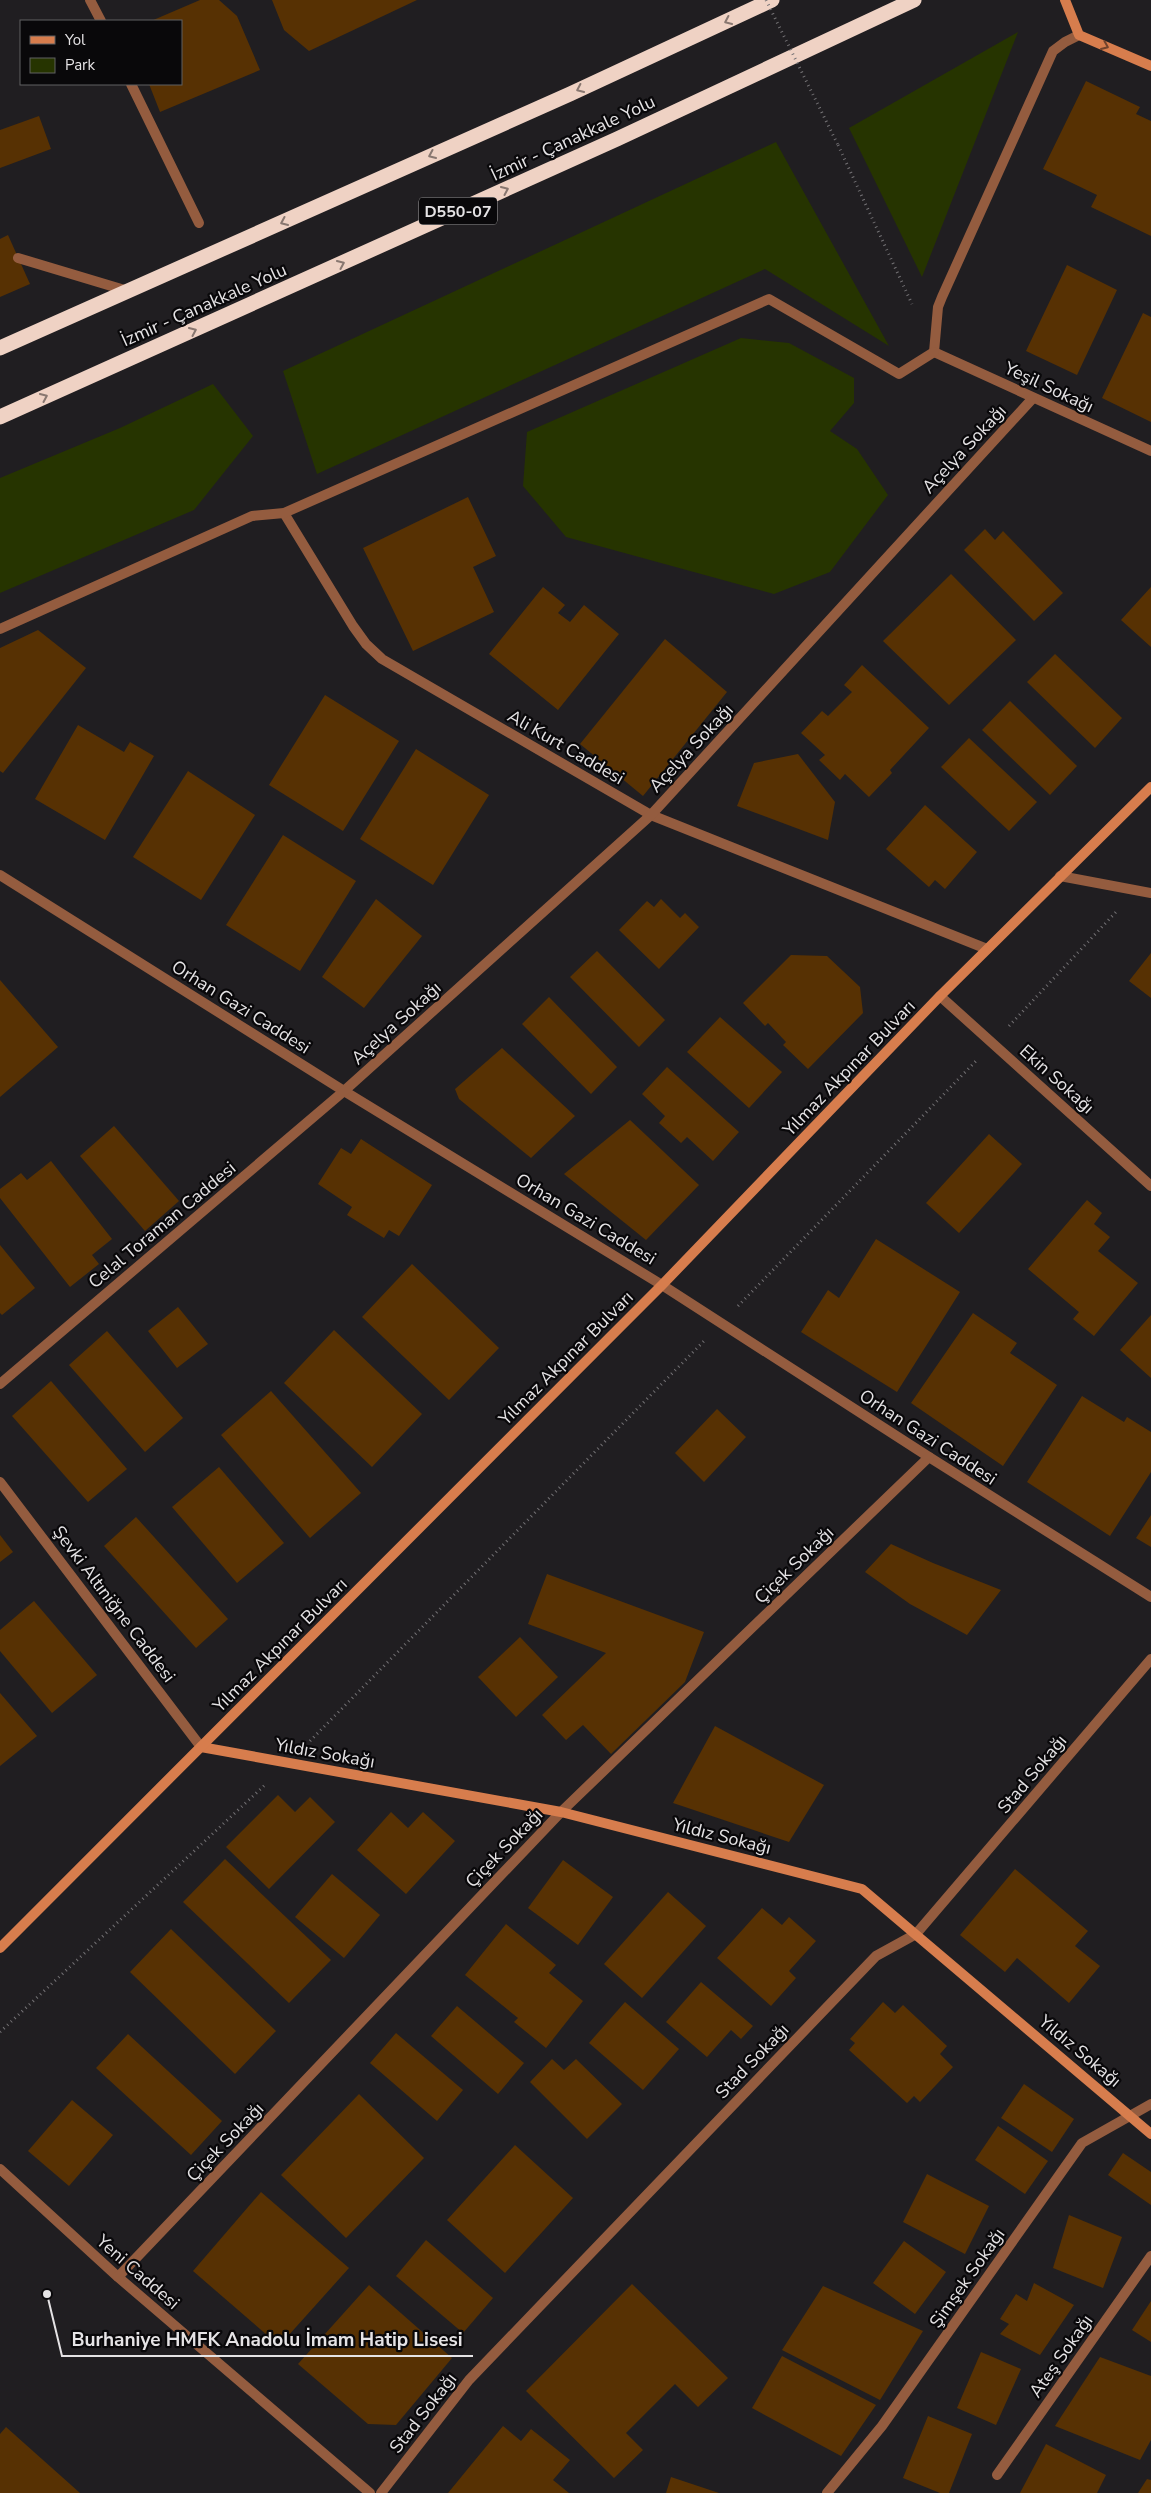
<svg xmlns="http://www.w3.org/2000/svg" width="1151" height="2493" font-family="'Nunito Sans',sans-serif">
	<rect width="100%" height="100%" fill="#201e21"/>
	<g fill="#263400">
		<polygon points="1018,32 922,277 849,128"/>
		<polygon points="776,142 889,346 765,269 317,474 283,371"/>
		<polygon points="741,338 789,343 854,378 854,403 830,431 857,449 888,495 830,572 774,594 566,537 523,486 527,432"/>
		<polygon points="213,384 253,436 194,510 0,593 0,478 120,428"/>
	</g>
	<g fill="#573103">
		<polygon points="200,0 219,0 237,16 260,70 160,112 149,84 181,84 181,21 151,21"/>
		<polygon points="272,0 417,0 309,51 284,30"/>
		<polygon points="1086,81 1140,107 1136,114 1151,121 1151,236 1091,207 1097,195 1043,169"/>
		<polygon points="39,116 51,149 0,168 0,130"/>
		<polygon points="8,235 30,284 0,297 0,239"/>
		<polygon points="1067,265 1117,290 1077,375 1026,351"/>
		<polygon points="1143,313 1151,317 1151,422 1102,398"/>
		<polygon points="468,497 496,556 473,567 494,612 413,651 363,548"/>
		<polygon points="985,529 995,540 1003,531 1063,593 1034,621 964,550"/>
		<polygon points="951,574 1016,640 949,705 883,641"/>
		<polygon points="543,587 565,605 558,613 570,622 584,605 619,634 558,710 489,654"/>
		<polygon points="1151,587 1151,647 1121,620"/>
		<polygon points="38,630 86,668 3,773 0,771 0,648"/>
		<polygon points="665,639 727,692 643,796 580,744"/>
		<polygon points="1055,654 1122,718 1095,748 1027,682"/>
		<polygon points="862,665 929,728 890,770 892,773 869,797 845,774 840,780 819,760 825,755 801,733 822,711 828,716 852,692 844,685"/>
		<polygon points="325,695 399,741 343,831 269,785"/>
		<polygon points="1010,701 1077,766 1050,795 982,730"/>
		<polygon points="78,725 124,752 130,742 154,756 105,840 35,799"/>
		<polygon points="969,738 1037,802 1009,831 941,767"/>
		<polygon points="416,749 489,795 433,885 360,839"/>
		<polygon points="798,754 835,802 828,840 737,806 754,763"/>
		<polygon points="188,771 255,815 201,900 133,857"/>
		<polygon points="925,805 977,852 945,889 935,880 929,887 886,849"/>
		<polygon points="283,835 356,881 300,971 226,925"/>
		<polygon points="376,899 422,936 364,1008 322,977"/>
		<polygon points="661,899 680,918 685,913 699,927 659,969 619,930 647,901 654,907"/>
		<polygon points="597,951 665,1020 639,1047 570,977"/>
		<polygon points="1151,953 1151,998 1129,981"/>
		<polygon points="791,955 827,956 860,987 863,1013 808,1069 783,1045 786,1042 768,1023 765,1026 743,1003"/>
		<polygon points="0,980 58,1047 0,1097"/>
		<polygon points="549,997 617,1067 591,1094 522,1024"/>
		<polygon points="720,1017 782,1072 749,1108 687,1052"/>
		<polygon points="502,1048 575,1116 531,1158 459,1099 455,1089"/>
		<polygon points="667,1067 739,1132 713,1161 687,1137 681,1143 659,1123 665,1116 642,1094"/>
		<polygon points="630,1120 699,1185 646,1240 564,1174"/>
		<polygon points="114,1126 179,1201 145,1231 80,1156"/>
		<polygon points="989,1134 1022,1164 959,1233 926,1203"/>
		<polygon points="361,1139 432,1185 399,1236 389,1230 384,1238 347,1215 352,1207 318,1184 341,1148 351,1154"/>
		<polygon points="51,1161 112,1239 92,1255 99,1264 70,1287 0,1198 0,1189 21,1173 27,1180"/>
		<polygon points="1087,1200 1102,1213 1094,1224 1110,1237 1098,1251 1138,1283 1094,1336 1073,1319 1079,1312 1028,1269"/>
		<polygon points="876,1239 960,1292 897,1392 801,1332 828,1290 839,1298"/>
		<polygon points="0,1245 35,1288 2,1315 0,1313"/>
		<polygon points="412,1264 499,1348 449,1400 362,1317"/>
		<polygon points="178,1307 208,1344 177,1368 148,1331"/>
		<polygon points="973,1313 1017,1343 1010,1353 1057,1385 1003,1466 911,1403"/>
		<polygon points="1151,1315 1151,1378 1120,1350"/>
		<polygon points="334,1330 422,1414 372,1467 284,1383"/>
		<polygon points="107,1331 183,1418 145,1452 69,1365"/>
		<polygon points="51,1381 127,1469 88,1502 12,1416"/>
		<polygon points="271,1391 361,1493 310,1538 221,1435"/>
		<polygon points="1082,1396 1124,1422 1127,1417 1151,1432 1151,1472 1110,1536 1027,1482"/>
		<polygon points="717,1409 746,1437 704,1482 675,1453"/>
		<polygon points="219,1467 284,1543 237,1583 172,1507"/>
		<polygon points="1151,1515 1151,1547 1136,1538"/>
		<polygon points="136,1517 228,1619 196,1648 104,1546"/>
		<polygon points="0,1535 13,1552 0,1562"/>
		<polygon points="891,1544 933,1563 1001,1590 967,1635 910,1604 865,1572"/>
		<polygon points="547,1574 704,1632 685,1682 611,1754 583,1725 566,1740 542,1715 606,1653 528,1624"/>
		<polygon points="34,1601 97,1675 52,1713 0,1651 0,1630"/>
		<polygon points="520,1637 558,1677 516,1717 478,1677"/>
		<polygon points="0,1693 37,1736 0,1766"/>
		<polygon points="715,1726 824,1785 789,1842 673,1803"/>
		<polygon points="278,1795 295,1812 310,1797 335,1822 269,1889 226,1847"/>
		<polygon points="391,1812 408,1828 423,1812 455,1841 406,1894 357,1850"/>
		<polygon points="225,1859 331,1960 289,2003 183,1902"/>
		<polygon points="563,1860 613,1897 578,1945 528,1908"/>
		<polygon points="1015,1869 1088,1931 1075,1946 1100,1966 1069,2003 1017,1958 1005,1972 960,1935"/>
		<polygon points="332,1874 380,1915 344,1958 295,1917"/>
		<polygon points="668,1892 706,1926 642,1998 604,1964"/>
		<polygon points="762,1908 782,1925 789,1917 816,1941 789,1971 796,1978 771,2006 717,1958"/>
		<polygon points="506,1924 556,1965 549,1973 583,2001 546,2048 514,2022 518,2018 465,1975"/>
		<polygon points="171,1929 276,2031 235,2074 130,1972"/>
		<polygon points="701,1982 753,2026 741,2039 731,2030 707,2057 666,2022"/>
		<polygon points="625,2002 679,2049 643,2090 589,2043"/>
		<polygon points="883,2002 895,2013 903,2005 947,2046 940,2054 953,2067 920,2102 914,2096 907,2103 849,2050 855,2043 850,2039"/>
		<polygon points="457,2006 524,2063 498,2094 431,2036"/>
		<polygon points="396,2033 463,2090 437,2121 370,2063"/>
		<polygon points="128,2034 222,2121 191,2155 96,2068"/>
		<polygon points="552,2059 564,2070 576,2059 622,2104 587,2139 530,2082"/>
		<polygon points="1024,2084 1074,2119 1052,2152 1001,2118"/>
		<polygon points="359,2094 424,2158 346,2238 281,2175"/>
		<polygon points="72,2100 113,2135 69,2186 28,2151"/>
		<polygon points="998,2126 1048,2161 1025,2194 975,2160"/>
		<polygon points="515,2145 573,2198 505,2273 447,2220"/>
		<polygon points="1123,2153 1151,2172 1151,2205 1108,2175"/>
		<polygon points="927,2174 989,2206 965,2254 903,2222"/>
		<polygon points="261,2192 349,2268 288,2336 268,2336 193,2271"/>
		<polygon points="1069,2215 1122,2237 1103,2288 1053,2268"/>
		<polygon points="426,2240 493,2298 463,2333 396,2276"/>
		<polygon points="904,2241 946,2272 915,2314 873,2283"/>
		<polygon points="1034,2283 1074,2305 1040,2355 1000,2334 1009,2324 1000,2319 1016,2294 1027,2301"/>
		<polygon points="632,2284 728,2378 698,2407 675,2384 626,2433 643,2450 614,2478 526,2391"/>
		<polygon points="369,2285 452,2358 396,2425 368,2424 298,2364"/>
		<polygon points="823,2286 923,2331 880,2400 782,2350"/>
		<polygon points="1151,2301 1151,2342 1132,2330"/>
		<polygon points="981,2352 1021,2369 996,2425 957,2408"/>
		<polygon points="782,2356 876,2405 841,2456 752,2408"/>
		<polygon points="1100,2357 1151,2376 1151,2440 1140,2460 1055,2426"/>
		<polygon points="928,2416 972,2434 949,2493 940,2493 903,2478"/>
		<polygon points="503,2426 521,2441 531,2429 570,2460 553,2480 569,2493 448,2493"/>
		<polygon points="6,2427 80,2493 0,2493 0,2434"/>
		<polygon points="1046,2444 1106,2475 1097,2493 1020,2493"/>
		<polygon points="671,2477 719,2493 666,2493"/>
		<polygon points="1147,2479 1151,2480 1151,2493 1138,2493"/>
	</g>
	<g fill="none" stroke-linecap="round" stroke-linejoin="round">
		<g stroke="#747275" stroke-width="3" stroke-dasharray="1 4" stroke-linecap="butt">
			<polyline points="838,145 912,304"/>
			<polyline points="1009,1026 1116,912"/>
			<polyline points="738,1306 976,1061"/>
			<polyline points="310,1741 704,1341"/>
			<polyline points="0,2032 266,1784"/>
		</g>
		<polyline stroke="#945c3f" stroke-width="10" points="18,258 128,291"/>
		<g stroke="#945c3f" stroke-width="10">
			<polyline points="90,0 101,21"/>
			<polyline points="131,84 199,223"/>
			<polyline points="934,352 938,307 942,297 1053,51 1065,42 1079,35"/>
			<polyline points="934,352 1151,451"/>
			<polyline points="284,513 353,626 366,644 382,659 651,815 987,949"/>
			<polyline points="0,629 252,516 284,513 769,299 899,374 934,352"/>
			<polyline points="0,875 344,1091 662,1285 929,1457 1151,1597"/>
			<polyline points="1060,876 1151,893"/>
			<polyline points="940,996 1151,1186"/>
			<polyline points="0,1384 344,1091 651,815 1033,398"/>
			<polyline points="0,1482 201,1747"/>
			<polyline points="0,2169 118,2277 370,2493"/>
			<polyline points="118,2277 561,1812 929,1457"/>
			<polyline points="997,2475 1151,2256"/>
			<polyline points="381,2493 469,2380 876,1956 916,1934 1151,1659"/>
			<polyline points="827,2493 882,2426 1082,2143 1151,2104"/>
		</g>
		<g stroke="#d77d4d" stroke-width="10">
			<polyline points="1065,0 1079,35 1151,66"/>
			<polyline points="201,1747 561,1812 862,1889 1151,2134"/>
			<polyline points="0,1948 662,1285 940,996 1151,787"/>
		</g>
		<g stroke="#efd2c4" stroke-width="15">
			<polyline points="0,348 570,94 772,0"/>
			<polyline points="0,417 617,139 914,0"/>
		</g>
		<polyline stroke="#747275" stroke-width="3" stroke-dasharray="1 4" stroke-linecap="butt" points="766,0 838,145"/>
	</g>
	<defs><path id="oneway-chevron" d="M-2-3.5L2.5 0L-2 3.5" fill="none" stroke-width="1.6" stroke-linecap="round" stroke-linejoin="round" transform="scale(1.25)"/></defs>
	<g stroke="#887770">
		<use href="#oneway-chevron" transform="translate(728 21) rotate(155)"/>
		<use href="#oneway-chevron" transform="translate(580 89) rotate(155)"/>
		<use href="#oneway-chevron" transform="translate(432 155) rotate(156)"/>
		<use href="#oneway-chevron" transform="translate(505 190) rotate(-24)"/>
		<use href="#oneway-chevron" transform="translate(284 222) rotate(156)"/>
		<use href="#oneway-chevron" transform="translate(341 264) rotate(-24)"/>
		<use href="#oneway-chevron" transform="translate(193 331) rotate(-24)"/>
		<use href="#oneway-chevron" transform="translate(44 397) rotate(-24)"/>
	</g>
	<use stroke="#70422c" href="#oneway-chevron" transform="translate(1105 46) rotate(23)"/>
	<g text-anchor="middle" stroke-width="4.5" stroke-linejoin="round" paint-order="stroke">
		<rect fill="#09080a" stroke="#a3a1a3" stroke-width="1" x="419" y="197.5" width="78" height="27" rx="4"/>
		<g font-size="16" font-weight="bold" fill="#e5e3e5">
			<text x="458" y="217">D550-07</text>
		</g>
		<g font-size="18" fill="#e5e3e5" stroke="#09080a">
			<text transform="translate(573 138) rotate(-25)" y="6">İzmir - Çanakkale Yolu</text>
			<text transform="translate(204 305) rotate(-24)" y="6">İzmir - Çanakkale Yolu</text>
			<text transform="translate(1049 387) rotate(25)" y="6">Yeşil Sokağı</text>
			<text transform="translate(964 449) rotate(-47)" y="6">Açelya Sokağı</text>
			<text transform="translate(566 747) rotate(30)" y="6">Ali Kurt Caddesi</text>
			<text transform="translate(691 748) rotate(-47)" y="6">Açelya Sokağı</text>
			<text transform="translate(241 1007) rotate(32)" y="6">Orhan Gazi Caddesi</text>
			<text transform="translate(396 1023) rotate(-42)" y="6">Açelya Sokağı</text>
			<text transform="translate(849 1068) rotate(-46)" y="6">Yılmaz Akpınar Bulvarı</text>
			<text transform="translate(1057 1079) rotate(42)" y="6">Ekin Sokağı</text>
			<text transform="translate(586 1219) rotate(31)" y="6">Orhan Gazi Caddesi</text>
			<text transform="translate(162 1225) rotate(-40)" y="6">Celal Toraman Caddesi</text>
			<text transform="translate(566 1358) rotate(-45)" y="6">Yılmaz Akpınar Bulvarı</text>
			<text transform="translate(928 1437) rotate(33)" y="6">Orhan Gazi Caddesi</text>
			<text transform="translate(794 1565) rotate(-44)" y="6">Çiçek Sokağı</text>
			<text transform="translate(114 1604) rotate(53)" y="6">Şevki Altıniğne Caddesi</text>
			<text transform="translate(280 1645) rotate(-45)" y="6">Yılmaz Akpınar Bulvarı</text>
			<text transform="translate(325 1753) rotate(10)" y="6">Yıldız Sokağı</text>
			<text transform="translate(1032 1774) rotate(-50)" y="6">Stad Sokağı</text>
			<text transform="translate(722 1836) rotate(14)" y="6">Yıldız Sokağı</text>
			<text transform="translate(504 1848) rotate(-46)" y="6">Çiçek Sokağı</text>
			<text transform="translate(1080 2051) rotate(40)" y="6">Yıldız Sokağı</text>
			<text transform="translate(752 2061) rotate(-46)" y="6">Stad Sokağı</text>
			<text transform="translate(225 2142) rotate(-46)" y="6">Çiçek Sokağı</text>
			<text transform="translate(138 2272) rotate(41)" y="6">Yeni Caddesi</text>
			<text transform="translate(967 2278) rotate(-55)" y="6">Şimşek Sokağı</text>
			<text transform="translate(1061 2356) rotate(-55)" y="6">Ateş Sokağı</text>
			<text transform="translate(423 2413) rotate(-52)" y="6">Stad Sokağı</text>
		</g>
	</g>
	<path fill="none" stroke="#e5e3e5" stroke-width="2" d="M47 2294L62 2356H473"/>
	<circle fill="#e5e3e5" stroke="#09080a" stroke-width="2" cx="47" cy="2294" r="5"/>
	<g font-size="19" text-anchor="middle" font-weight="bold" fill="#e5e3e5" stroke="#09080a" stroke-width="4.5" stroke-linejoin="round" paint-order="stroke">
		<text x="267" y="2346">Burhaniye HMFK Anadolu İmam Hatip Lisesi</text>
	</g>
	<rect x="20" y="20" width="162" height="65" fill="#09080a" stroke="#616062"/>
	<rect x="30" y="36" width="25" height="8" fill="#d77d4d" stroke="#616062"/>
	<text x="65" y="45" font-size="15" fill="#e5e3e5">Yol</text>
	<rect x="30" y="58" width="25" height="15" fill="#263400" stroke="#616062"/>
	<text x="65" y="70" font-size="15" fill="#e5e3e5">Park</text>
</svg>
